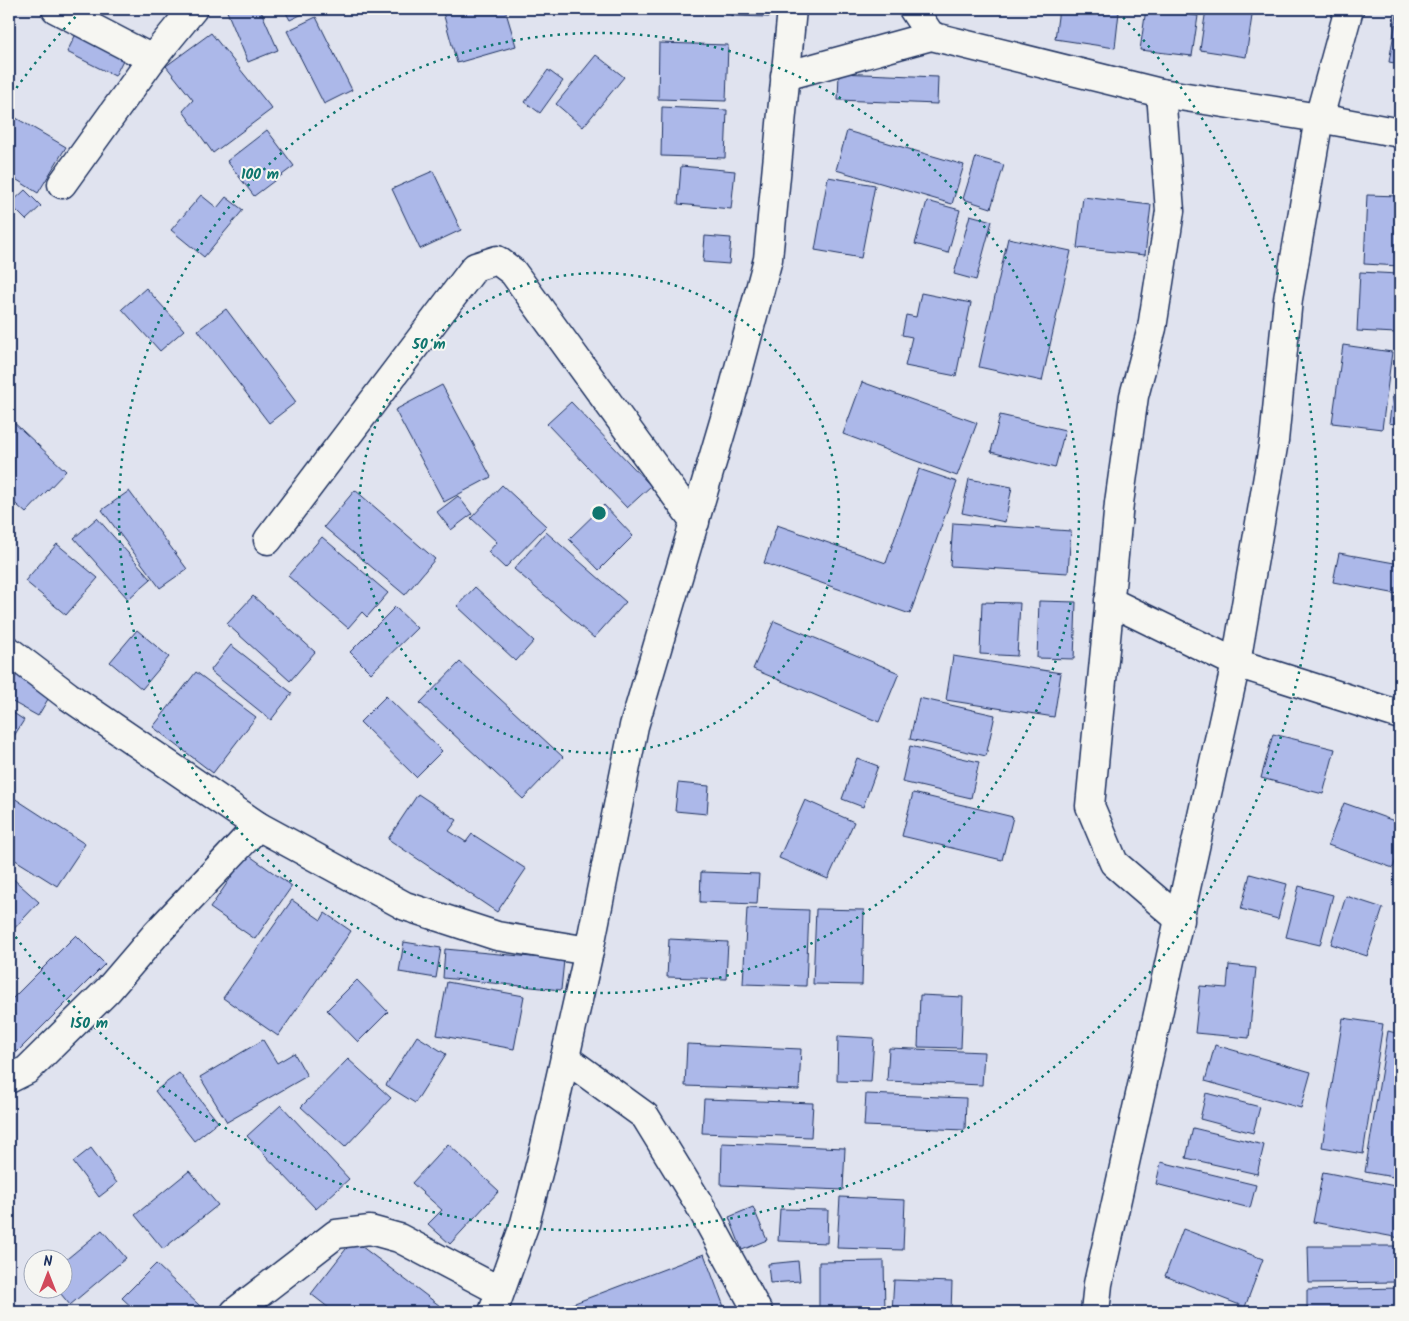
<svg xmlns="http://www.w3.org/2000/svg" width="1409" height="1321" font-family="Kalam,sans-serif">
	<rect width="100%" height="100%" fill="#e0e3ef"/>
	<filter id="ink" filterUnits="userSpaceOnUse"><feTurbulence type="fractalNoise" baseFrequency=".02" numOctaves="2"/><feDisplacementMap in="SourceGraphic" scale="10" xChannelSelector="R" yChannelSelector="G"/><feConvolveMatrix kernelMatrix="1 2 1 2 8 2 1 2 1" color-interpolation-filters="sRGB"/></filter>
	<g filter="url(#ink)">
		<g fill="#acb8e9" stroke="#1b2f5e">
			<polygon points="226,9 260,9 278,50 248,62"/>
			<polygon points="284,9 313,9 290,20"/>
			<polygon points="442,9 505,9 516,46 457,63"/>
			<polygon points="733,9 769,9 769,17 732,16"/>
			<polygon points="1059,9 1094,9 1119,12 1115,48 1055,39"/>
			<polygon points="1146,9 1198,16 1192,56 1140,50"/>
			<polygon points="1206,9 1253,9 1246,57 1200,50"/>
			<polygon points="1398,9 1400,9 1400,64 1389,62"/>
			<polygon points="316,17 352,90 324,104 287,31"/>
			<polygon points="77,32 125,56 115,76 67,52"/>
			<polygon points="211,33 272,109 213,153 183,111 193,100 166,66"/>
			<polygon points="659,43 728,45 726,101 658,99"/>
			<polygon points="596,55 624,77 583,127 556,104"/>
			<polygon points="548,70 563,81 540,113 525,102"/>
			<polygon points="839,73 938,77 937,104 838,100"/>
			<polygon points="662,107 727,110 725,158 661,156"/>
			<polygon points="16,118 66,147 38,193 9,175 9,130"/>
			<polygon points="267,130 294,166 254,196 227,161"/>
			<polygon points="847,131 964,165 952,204 836,170"/>
			<polygon points="976,157 1004,165 991,208 963,199"/>
			<polygon points="681,166 735,171 731,209 678,204"/>
			<polygon points="433,171 461,230 420,249 392,189"/>
			<polygon points="828,177 875,185 861,258 815,250"/>
			<polygon points="25,190 41,206 26,220 10,204"/>
			<polygon points="201,195 217,208 226,197 243,210 204,257 171,230"/>
			<polygon points="1367,195 1400,196 1400,266 1364,264"/>
			<polygon points="1083,197 1151,205 1145,255 1077,248"/>
			<polygon points="927,201 960,210 948,253 915,244"/>
			<polygon points="970,215 992,221 976,280 954,274"/>
			<polygon points="705,236 731,238 729,264 703,262"/>
			<polygon points="1008,238 1071,251 1042,381 979,367"/>
			<polygon points="1360,272 1398,274 1396,333 1357,331"/>
			<polygon points="146,288 184,330 160,351 122,309"/>
			<polygon points="921,293 971,303 956,376 905,366 912,337 902,335 906,315 916,317"/>
			<polygon points="226,309 296,402 269,423 198,330"/>
			<polygon points="1400,344 1400,425 1389,423"/>
			<polygon points="1343,345 1392,352 1382,429 1332,423"/>
			<polygon points="862,382 977,423 957,476 843,434"/>
			<polygon points="442,385 491,477 444,502 395,410"/>
			<polygon points="571,402 651,486 627,508 547,424"/>
			<polygon points="1000,415 1065,430 1055,468 991,452"/>
			<polygon points="9,418 66,471 26,513 9,498"/>
			<polygon points="919,469 957,482 910,614 764,563 777,525 886,563"/>
			<polygon points="969,479 1012,487 1005,522 962,513"/>
			<polygon points="502,485 546,526 505,568 488,552 497,542 471,518"/>
			<polygon points="355,490 435,559 405,595 324,527"/>
			<polygon points="129,491 187,569 160,588 102,510"/>
			<polygon points="458,496 472,514 451,530 437,512"/>
			<polygon points="604,505 633,536 599,570 569,539"/>
			<polygon points="97,518 151,579 128,599 74,538"/>
			<polygon points="953,523 1071,531 1068,573 950,566"/>
			<polygon points="546,532 626,602 594,638 514,569"/>
			<polygon points="322,537 388,593 367,617 362,612 348,628 288,576"/>
			<polygon points="57,544 98,578 66,615 25,581"/>
			<polygon points="1339,553 1400,564 1397,594 1333,582"/>
			<polygon points="475,587 534,641 516,661 457,606"/>
			<polygon points="253,596 315,652 290,681 227,624"/>
			<polygon points="1039,601 1076,602 1074,659 1037,658"/>
			<polygon points="982,602 1020,603 1017,656 980,654"/>
			<polygon points="395,607 417,628 371,673 350,652"/>
			<polygon points="774,621 899,673 879,722 753,669"/>
			<polygon points="137,630 169,657 142,689 110,662"/>
			<polygon points="231,645 292,693 271,720 210,671"/>
			<polygon points="953,656 1061,673 1054,717 946,700"/>
			<polygon points="460,662 563,757 523,799 420,703"/>
			<polygon points="196,672 256,717 213,773 153,727"/>
			<polygon points="17,674 51,694 38,716 9,700 9,688"/>
			<polygon points="386,696 442,751 416,777 360,722"/>
			<polygon points="919,698 995,715 986,756 910,739"/>
			<polygon points="9,710 24,720 9,744"/>
			<polygon points="1273,734 1335,749 1323,794 1261,778"/>
			<polygon points="910,746 979,762 971,798 902,782"/>
			<polygon points="857,758 878,766 863,807 842,799"/>
			<polygon points="678,783 709,786 707,814 675,811"/>
			<polygon points="913,793 1013,817 1002,860 902,836"/>
			<polygon points="418,794 457,820 449,831 466,842 472,834 526,869 497,912 388,839"/>
			<polygon points="14,798 85,844 57,886 9,856 9,806"/>
			<polygon points="805,800 854,822 828,879 779,858"/>
			<polygon points="1344,803 1400,823 1400,848 1393,868 1328,845"/>
			<polygon points="247,854 292,886 255,939 210,908"/>
			<polygon points="701,872 759,874 757,904 700,902"/>
			<polygon points="1250,874 1287,884 1278,919 1241,909"/>
			<polygon points="10,876 39,902 9,934 9,878"/>
			<polygon points="1299,886 1333,895 1320,945 1286,937"/>
			<polygon points="1346,896 1383,908 1367,956 1331,944"/>
			<polygon points="292,900 321,920 325,913 351,931 278,1036 223,998"/>
			<polygon points="747,908 809,910 806,986 743,984"/>
			<polygon points="816,909 864,910 862,985 813,984"/>
			<polygon points="76,935 105,964 9,1060 9,1002"/>
			<polygon points="669,939 728,942 726,979 667,977"/>
			<polygon points="404,942 441,948 436,978 399,972"/>
			<polygon points="445,949 564,960 561,990 443,978"/>
			<polygon points="1229,965 1256,968 1249,1038 1195,1033 1200,986 1227,988"/>
			<polygon points="357,980 388,1012 358,1042 327,1010"/>
			<polygon points="447,982 524,996 514,1049 437,1035"/>
			<polygon points="920,995 963,997 961,1048 918,1047"/>
			<polygon points="1343,1018 1383,1024 1363,1154 1322,1147"/>
			<polygon points="1388,1031 1400,1034 1399,1178 1365,1172"/>
			<polygon points="417,1036 446,1054 415,1103 386,1085"/>
			<polygon points="838,1036 874,1038 871,1082 837,1081"/>
			<polygon points="263,1040 277,1063 294,1053 307,1076 227,1122 200,1077"/>
			<polygon points="687,1044 801,1049 799,1090 685,1086"/>
			<polygon points="1215,1045 1311,1072 1301,1108 1205,1081"/>
			<polygon points="889,1048 984,1052 982,1085 887,1081"/>
			<polygon points="348,1059 391,1098 345,1147 301,1107"/>
			<polygon points="179,1073 218,1122 194,1141 155,1091"/>
			<polygon points="1206,1093 1260,1107 1253,1133 1200,1119"/>
			<polygon points="866,1094 966,1098 965,1130 864,1126"/>
			<polygon points="704,1099 813,1103 811,1137 702,1133"/>
			<polygon points="281,1105 349,1179 316,1209 247,1136"/>
			<polygon points="1193,1128 1264,1145 1257,1174 1186,1158"/>
			<polygon points="722,1143 845,1148 843,1190 721,1185"/>
			<polygon points="448,1144 499,1191 450,1244 428,1224 442,1210 412,1183"/>
			<polygon points="91,1148 117,1183 99,1197 73,1162"/>
			<polygon points="1161,1162 1256,1185 1250,1208 1156,1184"/>
			<polygon points="189,1171 218,1205 163,1249 135,1215"/>
			<polygon points="1323,1172 1400,1187 1400,1238 1313,1222"/>
			<polygon points="840,1197 905,1200 903,1250 837,1248"/>
			<polygon points="753,1207 767,1240 742,1250 729,1217"/>
			<polygon points="780,1209 828,1210 827,1243 778,1241"/>
			<polygon points="1183,1229 1263,1259 1245,1307 1165,1276"/>
			<polygon points="102,1230 126,1258 70,1305 56,1288 62,1288 62,1263"/>
			<polygon points="353,1240 448,1312 334,1312 311,1294"/>
			<polygon points="1308,1246 1400,1246 1400,1282 1309,1283"/>
			<polygon points="704,1254 726,1312 569,1312 567,1306"/>
			<polygon points="798,1261 800,1281 770,1283 768,1264"/>
			<polygon points="884,1261 885,1312 819,1312 819,1262"/>
			<polygon points="156,1264 201,1307 196,1312 137,1312 122,1298"/>
			<polygon points="894,1280 952,1282 951,1312 892,1312"/>
			<polygon points="1400,1288 1400,1312 1307,1312 1307,1290"/>
		</g>
		<g fill="none" stroke-linecap="round" stroke-linejoin="round">
			<g stroke="#1b2f5e" stroke-width="31">
				<g id="minor">
					<polyline points="56,9 152,59"/>
					<polyline points="913,9 931,36"/>
					<polyline points="1349,9 1319,118 1288,299 1274,441 1236,663 1400,715"/>
					<polyline points="785,76 931,36 1161,93 1319,118 1400,133"/>
					<polyline points="1161,93 1170,211 1152,328 1134,396 1119,503 1090,806 1114,863 1180,920"/>
					<polyline points="62,184 152,59 193,9"/>
					<polyline points="268,540 475,267 497,260 513,272 695,522"/>
					<polyline points="9,651 68,696 258,826 405,906 497,936 589,951"/>
					<polyline points="565,1058 645,1116 699,1204 758,1312"/>
					<polyline points="9,1079 27,1070 108,990 156,934 258,826"/>
					<polyline points="235,1312 336,1234 370,1230 399,1238 500,1291"/>
					<polyline points="493,1312 525,1223 545,1146 589,951 634,726 731,398 768,259 792,9"/>
					<polyline points="1095,1312 1098,1284 1236,663 1109,601"/>
				</g>
			</g>
			<use href="#minor" stroke="#f6f6f2" stroke-width="28"/>
		</g>
	</g>
	<g fill="none" stroke="#0f766e" stroke-width="2.5" stroke-dasharray="2.5 5">
		<circle cx="599" cy="513" r="240"/>
		<circle cx="599" cy="513" r="480"/>
		<path d="M12 94A721 721 0 0 1 80 12M1118 12A721 721 0 1 1 12 932"/>
	</g>
	<circle cx="599" cy="513" r="8" fill="#0f766e" stroke="#f6f6f2" stroke-width="2.5"/>
	<g font-size="15" text-anchor="middle" font-weight="bold" fill="#0f766e" stroke="#f6f6f2" stroke-width="4" stroke-linejoin="round" paint-order="stroke">
		<text x="260" y="179">100 m</text>
		<text x="429" y="349">50 m</text>
		<text x="89" y="1028">150 m</text>
	</g>
	<rect width="1409" height="1321" fill="none" stroke="#f6f6f2" stroke-width="30"/>
	<rect x="15" y="15" width="1379" height="1291" fill="none" stroke="#1b2f5e" stroke-width="2" filter="url(#ink)"/>
	<g transform="translate(48 1274)"><circle r="24" fill="#f6f6f2" stroke="#9ea6b7"/>
	<path d="M0-4L9 19L0 12L-9 19Z" fill="#d1495b"/>
	<text y="-8" font-size="14" font-weight="bold" text-anchor="middle" fill="#1b2f5e">N</text>
	</g>
</svg>
